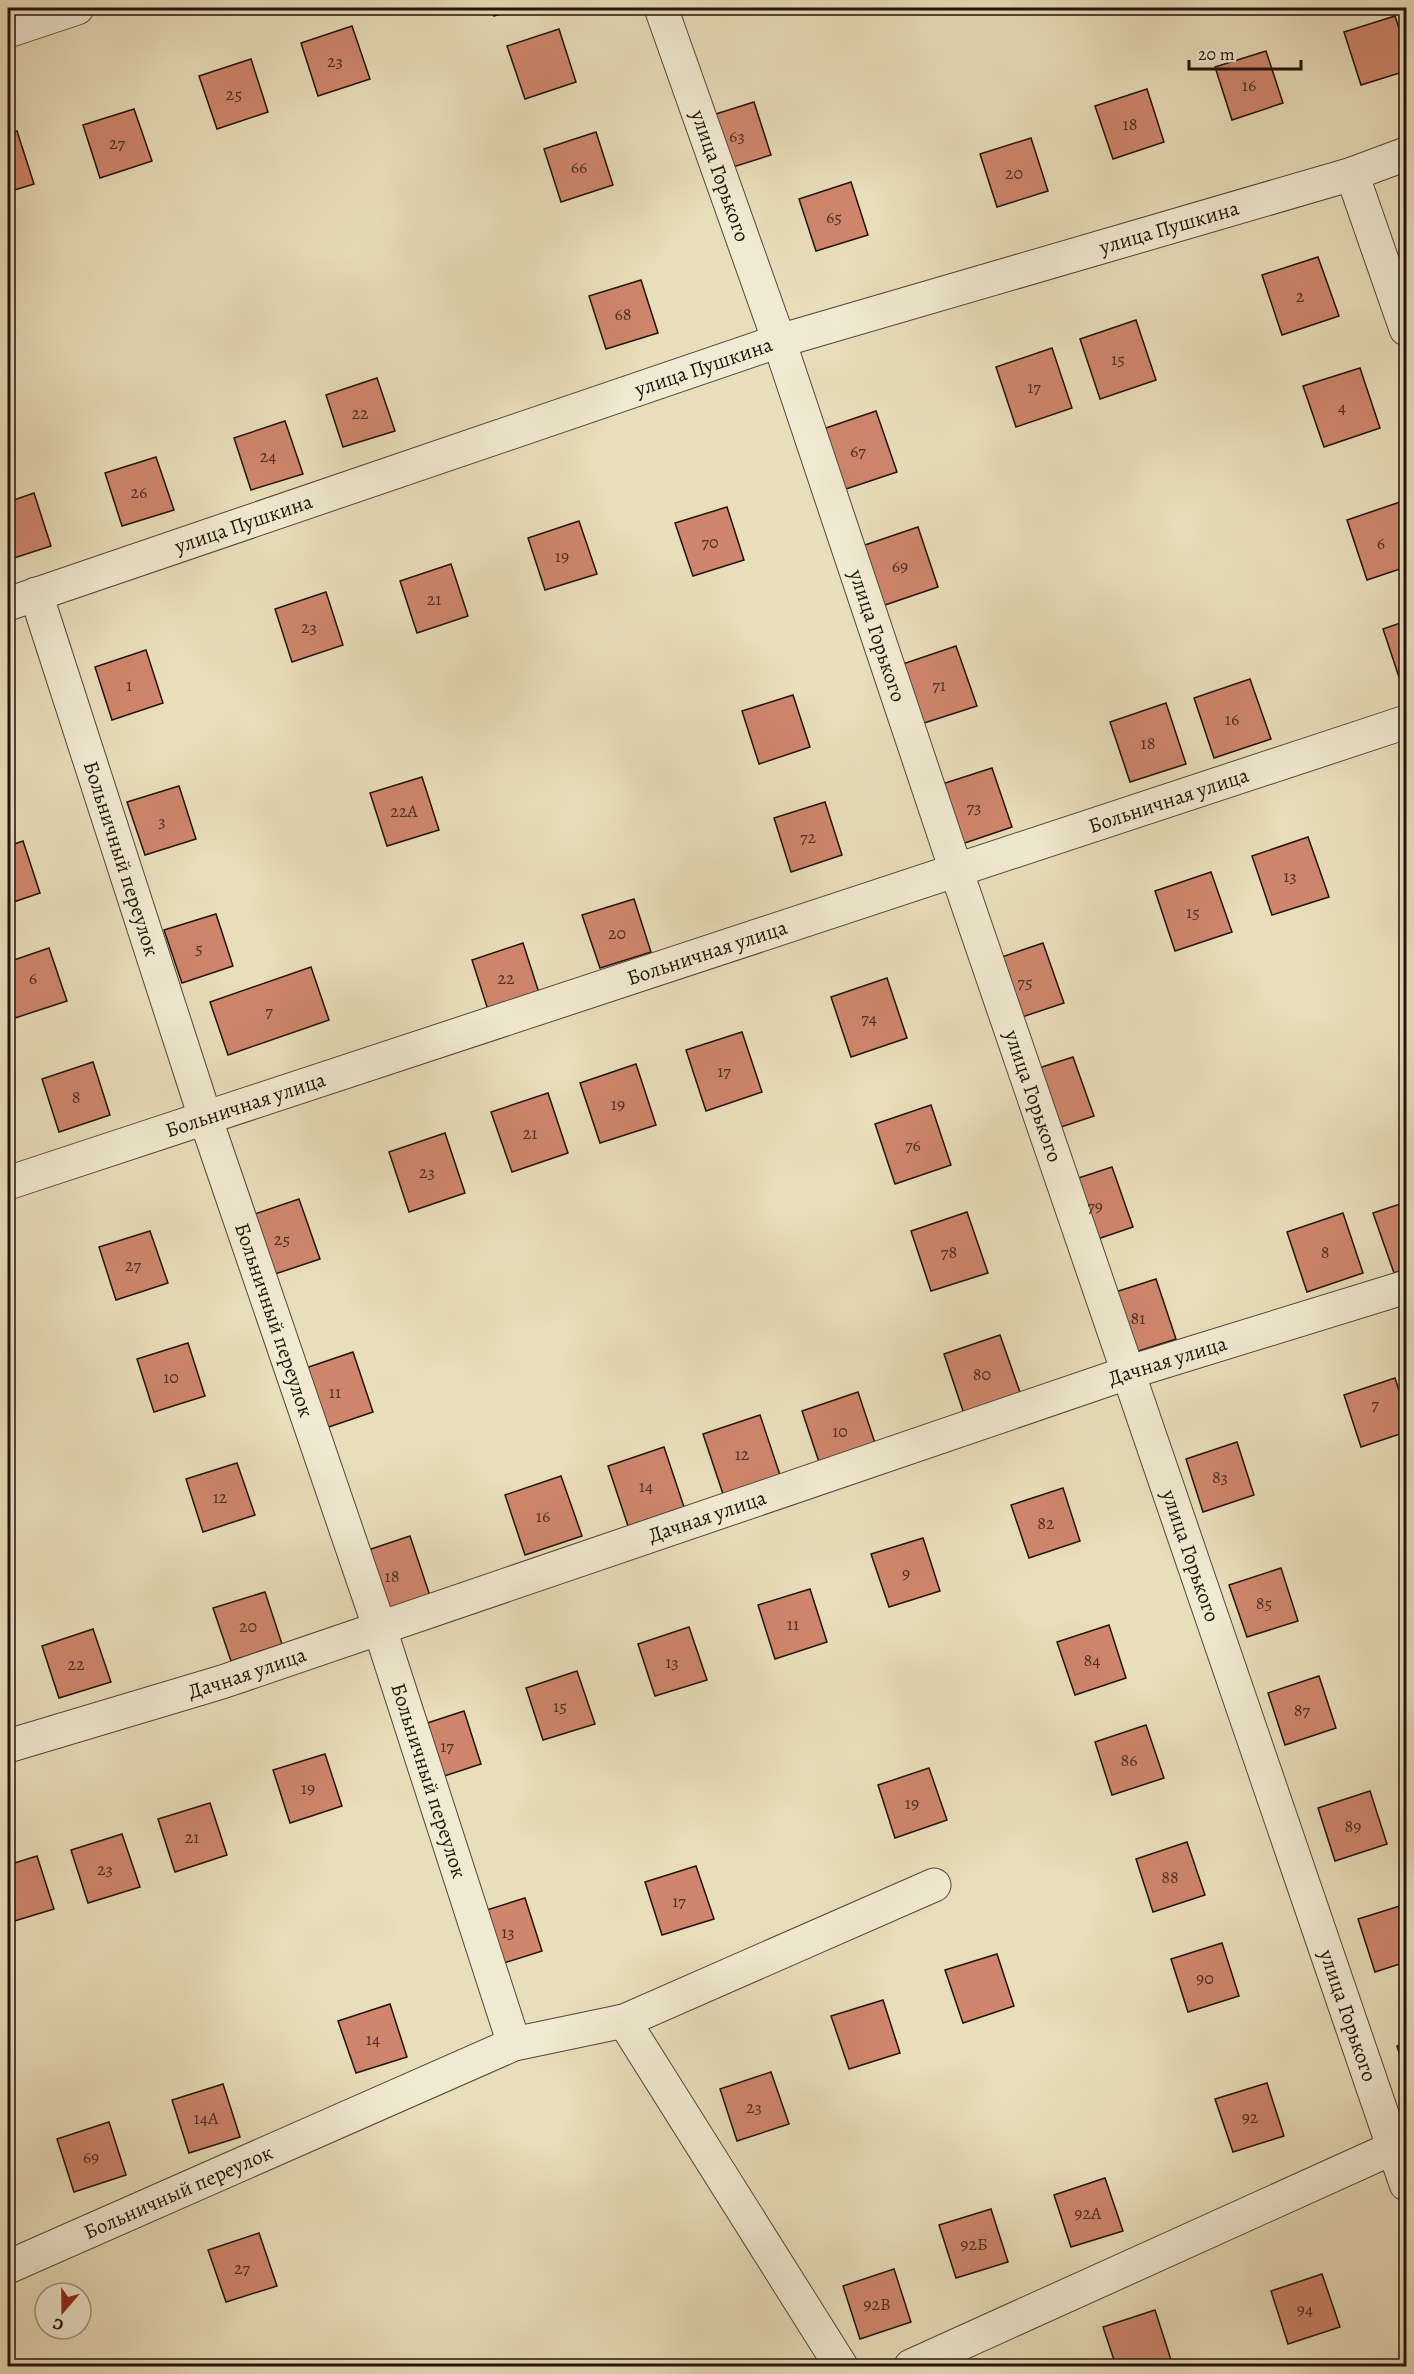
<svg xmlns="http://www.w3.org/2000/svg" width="1414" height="2374" font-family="Alegreya,serif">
	<rect width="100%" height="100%" fill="#e9deba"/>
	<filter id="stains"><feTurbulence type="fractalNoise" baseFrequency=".00333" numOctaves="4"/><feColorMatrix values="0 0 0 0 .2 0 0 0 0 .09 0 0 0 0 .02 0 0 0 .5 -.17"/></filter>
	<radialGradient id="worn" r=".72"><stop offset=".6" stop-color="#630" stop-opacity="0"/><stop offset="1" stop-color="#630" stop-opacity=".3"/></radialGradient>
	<g fill="#cf866c" stroke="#21130c" stroke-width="1.5">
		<polygon points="491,8 519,8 494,16"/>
		<polygon points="1395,16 1406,50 1406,71 1361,85 1344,32"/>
		<polygon points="352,26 370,79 318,96 301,43"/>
		<polygon points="559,29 576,82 525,99 507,46"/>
		<polygon points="1266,51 1283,103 1232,120 1215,67"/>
		<polygon points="251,59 268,112 217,129 199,76"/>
		<polygon points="1147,89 1164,142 1113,159 1095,106"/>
		<polygon points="754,102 771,155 720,171 703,118"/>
		<polygon points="134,109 152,161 100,178 83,125"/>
		<polygon points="17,131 34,184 8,192 8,134"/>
		<polygon points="596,132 613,185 561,202 544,149"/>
		<polygon points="1031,138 1048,191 997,207 980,154"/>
		<polygon points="851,182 868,235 816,251 799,199"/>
		<polygon points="1318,257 1339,316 1282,335 1262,275"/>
		<polygon points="641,280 658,333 606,349 589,296"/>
		<polygon points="1136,320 1156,380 1100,399 1080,339"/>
		<polygon points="1052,348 1072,408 1016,427 996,367"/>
		<polygon points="1360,368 1380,428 1324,447 1303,386"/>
		<polygon points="377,378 395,431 343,447 326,395"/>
		<polygon points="876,411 897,472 840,491 820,430"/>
		<polygon points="285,421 303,474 251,490 234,438"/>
		<polygon points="156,457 174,510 122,526 105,473"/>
		<polygon points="34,493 51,546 8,560 8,502"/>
		<polygon points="1403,501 1406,511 1406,567 1367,580 1347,520"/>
		<polygon points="727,507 744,560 693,576 675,523"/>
		<polygon points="579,521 597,574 545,590 528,538"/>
		<polygon points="918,527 938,587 882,606 862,546"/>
		<polygon points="451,564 468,616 417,633 400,581"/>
		<polygon points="326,592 343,645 292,662 275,609"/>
		<polygon points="1406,621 1406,688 1403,689 1383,629"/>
		<polygon points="956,646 977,706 921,724 900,665"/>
		<polygon points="146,650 163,703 112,720 95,667"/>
		<polygon points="1250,679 1271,739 1214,758 1194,698"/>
		<polygon points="793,695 810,747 759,764 742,711"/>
		<polygon points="1166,703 1186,764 1130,782 1110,722"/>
		<polygon points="992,768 1012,827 956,846 936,786"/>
		<polygon points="422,777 439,830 387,846 370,793"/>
		<polygon points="179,786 196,839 145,855 127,802"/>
		<polygon points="825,802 842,855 791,872 774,818"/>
		<polygon points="1308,837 1329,897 1272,915 1252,856"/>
		<polygon points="23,841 40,893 8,904 8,846"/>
		<polygon points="1211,872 1232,932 1175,951 1155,891"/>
		<polygon points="634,899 651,952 600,968 582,915"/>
		<polygon points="216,914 233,966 182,983 164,930"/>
		<polygon points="523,943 540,996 489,1013 472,960"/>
		<polygon points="1043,943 1064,1003 1007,1022 987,962"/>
		<polygon points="49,948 67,1001 15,1018 8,993 8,962"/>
		<polygon points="311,967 329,1020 228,1055 210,1002"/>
		<polygon points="887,978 907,1038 851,1057 831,997"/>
		<polygon points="742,1032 762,1092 706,1111 686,1050"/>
		<polygon points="1073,1057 1094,1116 1037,1135 1017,1075"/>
		<polygon points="93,1062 110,1115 59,1132 42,1079"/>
		<polygon points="636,1064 656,1125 600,1143 580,1083"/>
		<polygon points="548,1093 568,1153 512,1172 491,1112"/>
		<polygon points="931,1105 951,1165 895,1184 875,1124"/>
		<polygon points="445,1133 465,1193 409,1212 389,1152"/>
		<polygon points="1112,1167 1133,1227 1077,1246 1057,1185"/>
		<polygon points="299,1199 320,1259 263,1278 243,1218"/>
		<polygon points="1406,1202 1406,1269 1394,1273 1373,1213"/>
		<polygon points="967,1212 988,1273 931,1291 911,1231"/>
		<polygon points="1343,1213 1363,1273 1307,1292 1287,1232"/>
		<polygon points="150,1231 168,1283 116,1300 99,1247"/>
		<polygon points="1156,1279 1176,1339 1120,1357 1100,1297"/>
		<polygon points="1000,1335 1021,1395 964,1414 944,1354"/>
		<polygon points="188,1343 205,1396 154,1412 137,1359"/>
		<polygon points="353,1352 373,1412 317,1431 297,1371"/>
		<polygon points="1395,1378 1406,1413 1406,1432 1361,1447 1344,1395"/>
		<polygon points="858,1392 878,1452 822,1471 802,1411"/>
		<polygon points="760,1415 780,1475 723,1494 703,1434"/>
		<polygon points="1237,1442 1254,1495 1203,1512 1186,1459"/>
		<polygon points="664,1447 684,1507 628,1526 608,1466"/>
		<polygon points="237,1463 255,1515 203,1532 186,1479"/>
		<polygon points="561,1476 582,1536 525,1555 505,1495"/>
		<polygon points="1063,1488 1080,1541 1029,1558 1011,1505"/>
		<polygon points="410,1536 430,1596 374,1615 353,1555"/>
		<polygon points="923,1538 940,1591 889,1607 871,1554"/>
		<polygon points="1281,1568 1298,1621 1247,1637 1229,1585"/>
		<polygon points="810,1589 827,1642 775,1659 758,1605"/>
		<polygon points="265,1592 282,1644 231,1661 213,1608"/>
		<polygon points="1109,1625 1126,1678 1075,1695 1057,1642"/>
		<polygon points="689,1627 707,1680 655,1696 638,1644"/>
		<polygon points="93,1629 111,1682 59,1698 42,1646"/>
		<polygon points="577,1671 595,1724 543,1740 526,1688"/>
		<polygon points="1319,1676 1336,1728 1285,1745 1268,1693"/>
		<polygon points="464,1711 481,1764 429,1781 412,1728"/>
		<polygon points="1146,1725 1164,1778 1112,1795 1095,1742"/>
		<polygon points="325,1754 342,1806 290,1823 273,1770"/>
		<polygon points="929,1768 947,1820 895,1838 878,1785"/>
		<polygon points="1370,1791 1387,1844 1335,1861 1318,1808"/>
		<polygon points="210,1803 227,1855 175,1872 158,1819"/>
		<polygon points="122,1834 140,1887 88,1903 71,1850"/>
		<polygon points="1187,1842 1205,1895 1153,1912 1136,1859"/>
		<polygon points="37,1856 54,1909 8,1923 8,1865"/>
		<polygon points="696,1866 714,1919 662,1935 645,1882"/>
		<polygon points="525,1898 542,1951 491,1967 474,1914"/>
		<polygon points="1406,1904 1406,1962 1375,1972 1358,1919"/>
		<polygon points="1222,1943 1239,1996 1188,2012 1171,1959"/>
		<polygon points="997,1954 1014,2006 963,2023 945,1970"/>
		<polygon points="883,2000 900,2053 849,2069 831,2016"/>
		<polygon points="390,2004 407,2057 356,2073 338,2021"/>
		<polygon points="1406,2043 1406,2076 1397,2046"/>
		<polygon points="771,2072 789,2124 737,2141 720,2089"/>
		<polygon points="1267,2083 1284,2136 1233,2152 1215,2099"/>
		<polygon points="223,2084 240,2137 189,2153 172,2100"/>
		<polygon points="109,2122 126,2175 74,2192 57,2139"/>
		<polygon points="1105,2178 1123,2231 1071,2247 1054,2195"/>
		<polygon points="991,2209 1008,2262 956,2278 939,2225"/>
		<polygon points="259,2233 277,2286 226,2302 208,2250"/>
		<polygon points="894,2269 911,2322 860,2339 843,2286"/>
		<polygon points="1322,2274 1340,2327 1288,2344 1271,2291"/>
		<polygon points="1155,2310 1172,2363 1161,2366 1116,2366 1103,2327"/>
	</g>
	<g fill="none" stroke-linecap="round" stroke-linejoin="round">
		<g stroke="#534638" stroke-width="35">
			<g id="minor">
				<path id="s1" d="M661,8L779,341L956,870L1406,2184"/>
				<polyline points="8,31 77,8"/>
				<polyline points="1352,174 1406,329"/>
				<path id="s2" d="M36,594L205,1117L379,1626L514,2044"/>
				<path id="s3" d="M8,604L779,341L1352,174L1406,154"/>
				<path id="s4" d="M8,1183L1406,722"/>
				<path id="s5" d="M8,1746L222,1682L1130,1372L1406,1287"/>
				<polyline points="624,2021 841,2366"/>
				<path id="s6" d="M8,2267L514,2044L624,2021L934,1885"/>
				<polyline points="911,2366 1406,2142"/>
			</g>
		</g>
		<use href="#minor" stroke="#f1ead2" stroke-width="33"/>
	</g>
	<g text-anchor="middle" stroke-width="4.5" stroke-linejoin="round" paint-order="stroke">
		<g font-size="18" fill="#4c3024">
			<text x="335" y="67">23</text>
			<text x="1249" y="91">16</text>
			<text x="234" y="100">25</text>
			<text x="1130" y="130">18</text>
			<text x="737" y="142">63</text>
			<text x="117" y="149">27</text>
			<text x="579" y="173">66</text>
			<text x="1014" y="179">20</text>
			<text x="834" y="223">65</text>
			<text x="1300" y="302">2</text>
			<text x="623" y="320">68</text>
			<text x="1118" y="365">15</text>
			<text x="1034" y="393">17</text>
			<text x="1342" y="413">4</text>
			<text x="360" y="419">22</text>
			<text x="858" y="457">67</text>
			<text x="268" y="462">24</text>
			<text x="139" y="498">26</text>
			<text x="710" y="548">70</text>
			<text x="1381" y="549">6</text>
			<text x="562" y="562">19</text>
			<text x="900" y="572">69</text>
			<text x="434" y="605">21</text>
			<text x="309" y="633">23</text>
			<text x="129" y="691">1</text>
			<text x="939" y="691">71</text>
			<text x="1232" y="725">16</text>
			<text x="1148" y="749">18</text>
			<text x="974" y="813">73</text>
			<text x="404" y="817">22А</text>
			<text x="162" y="827">3</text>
			<text x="808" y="843">72</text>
			<text x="1290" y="882">13</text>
			<text x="1193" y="918">15</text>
			<text x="617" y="939">20</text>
			<text x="199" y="954">5</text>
			<text x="33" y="984">6</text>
			<text x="506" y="984">22</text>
			<text x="1025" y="988">75</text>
			<text x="269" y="1017">7</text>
			<text x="869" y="1024">74</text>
			<text x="724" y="1077">17</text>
			<text x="76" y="1103">8</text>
			<text x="618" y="1110">19</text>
			<text x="530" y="1139">21</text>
			<text x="913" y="1151">76</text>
			<text x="427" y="1178">23</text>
			<text x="1095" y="1212">79</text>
			<text x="282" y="1245">25</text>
			<text x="949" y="1258">78</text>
			<text x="1325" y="1258">8</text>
			<text x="133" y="1271">27</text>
			<text x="1138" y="1324">81</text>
			<text x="982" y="1380">80</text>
			<text x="171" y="1383">10</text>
			<text x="335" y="1398">11</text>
			<text x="1375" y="1410">7</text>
			<text x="840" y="1437">10</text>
			<text x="742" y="1460">12</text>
			<text x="1220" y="1483">83</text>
			<text x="646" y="1492">14</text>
			<text x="220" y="1503">12</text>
			<text x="543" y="1522">16</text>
			<text x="1046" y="1529">82</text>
			<text x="906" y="1579">9</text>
			<text x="392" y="1582">18</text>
			<text x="1264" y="1609">85</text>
			<text x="793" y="1630">11</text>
			<text x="248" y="1632">20</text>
			<text x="1092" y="1666">84</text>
			<text x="672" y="1668">13</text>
			<text x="76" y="1670">22</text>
			<text x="560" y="1712">15</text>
			<text x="1302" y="1716">87</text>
			<text x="447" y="1752">17</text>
			<text x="1129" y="1766">86</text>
			<text x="308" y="1794">19</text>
			<text x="912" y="1809">19</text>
			<text x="1353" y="1832">89</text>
			<text x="192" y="1843">21</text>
			<text x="105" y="1875">23</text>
			<text x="1170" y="1883">88</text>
			<text x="679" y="1907">17</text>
			<text x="508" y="1938">13</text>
			<text x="1205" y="1984">90</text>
			<text x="373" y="2045">14</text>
			<text x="754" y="2113">23</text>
			<text x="1250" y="2123">92</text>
			<text x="206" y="2124">14А</text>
			<text x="91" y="2163">69</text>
			<text x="1088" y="2219">92А</text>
			<text x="974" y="2250">92Б</text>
			<text x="242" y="2274">27</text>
			<text x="877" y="2310">92В</text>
			<text x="1305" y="2315">94</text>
		</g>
		<g font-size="21" fill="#21130c" stroke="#f1ead2">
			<text dy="7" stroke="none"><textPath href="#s1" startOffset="178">улица Горького</textPath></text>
			<text dy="7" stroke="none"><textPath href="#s3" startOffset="1221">улица Пушкина</textPath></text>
			<text dy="7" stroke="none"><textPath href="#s3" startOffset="735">улица Пушкина</textPath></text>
			<text dy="7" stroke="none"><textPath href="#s3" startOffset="249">улица Пушкина</textPath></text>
			<text dy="7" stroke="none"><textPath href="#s1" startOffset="664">улица Горького</textPath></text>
			<text dy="7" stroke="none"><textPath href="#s4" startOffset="1222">Больничная улица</textPath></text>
			<text dy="7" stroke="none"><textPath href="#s2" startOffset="278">Больничный переулок</textPath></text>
			<text dy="7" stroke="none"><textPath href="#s4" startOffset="736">Больничная улица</textPath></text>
			<text dy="7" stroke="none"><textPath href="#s1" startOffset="1150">улица Горького</textPath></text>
			<text dy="7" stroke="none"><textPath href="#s4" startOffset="250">Больничная улица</textPath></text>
			<text dy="7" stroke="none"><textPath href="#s2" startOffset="764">Больничный переулок</textPath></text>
			<text dy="7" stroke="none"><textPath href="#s5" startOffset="1222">Дачная улица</textPath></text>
			<text dy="7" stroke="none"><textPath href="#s5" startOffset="736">Дачная улица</textPath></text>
			<text dy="7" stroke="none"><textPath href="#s1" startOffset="1636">улица Горького</textPath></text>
			<text dy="7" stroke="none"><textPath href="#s5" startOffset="250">Дачная улица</textPath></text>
			<text dy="7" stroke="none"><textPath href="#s2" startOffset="1250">Больничный переулок</textPath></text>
			<text dy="7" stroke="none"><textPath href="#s1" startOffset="2122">улица Горького</textPath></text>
			<text dy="7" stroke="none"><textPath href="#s6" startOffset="186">Больничный переулок</textPath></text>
		</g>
	</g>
	<rect width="1414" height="2374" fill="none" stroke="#e9deba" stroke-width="30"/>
	<rect x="9" y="9" width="1396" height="2356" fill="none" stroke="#21130c" stroke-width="3"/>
	<rect x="15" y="15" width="1384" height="2344" fill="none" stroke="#21130c" stroke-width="1.5"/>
	<g transform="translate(63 2311) rotate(200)"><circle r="28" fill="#f1ead2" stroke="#9e9483" stroke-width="1.5"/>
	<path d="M0-4.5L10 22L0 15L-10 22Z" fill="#8f2418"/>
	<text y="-9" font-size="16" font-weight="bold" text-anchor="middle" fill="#21130c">С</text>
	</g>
	<path d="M1189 60v9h112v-9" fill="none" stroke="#21130c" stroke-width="3"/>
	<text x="1198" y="60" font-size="18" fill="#21130c" stroke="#f1ead2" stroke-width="4.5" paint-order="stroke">20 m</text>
	<rect width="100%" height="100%" filter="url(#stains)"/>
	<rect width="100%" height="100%" fill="url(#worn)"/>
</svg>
